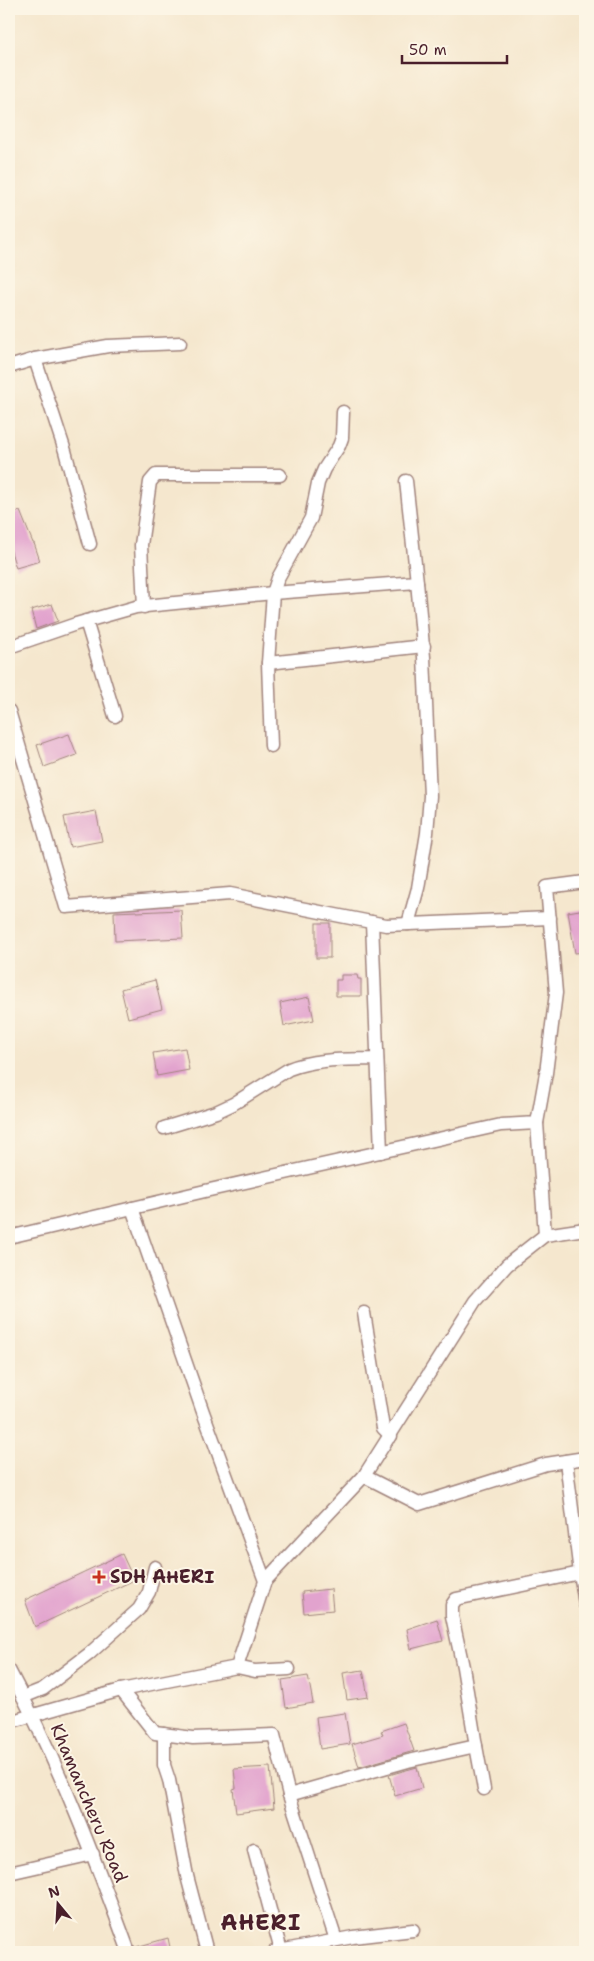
<svg xmlns="http://www.w3.org/2000/svg" width="594" height="1961" font-family="'Shantell Sans',sans-serif">
	<rect width="100%" height="100%" fill="#fcf5e5"/>
	<filter id="ink" filterUnits="userSpaceOnUse"><feTurbulence type="fractalNoise" baseFrequency=".02" numOctaves="2"/><feDisplacementMap in="SourceGraphic" scale="10" xChannelSelector="R" yChannelSelector="G"/><feConvolveMatrix kernelMatrix="1 2 1 2 8 2 1 2 1" color-interpolation-filters="sRGB"/></filter>
	<filter id="wash" filterUnits="userSpaceOnUse"><feTurbulence type="fractalNoise" baseFrequency=".0096" numOctaves="4" result="noise"/><feDisplacementMap in="SourceGraphic" scale="20" xChannelSelector="R" yChannelSelector="G"/><feGaussianBlur stdDeviation="1.12" result="paint"/><feColorMatrix in="noise" values="0 0 0 0 0 0 0 0 0 0 0 0 0 0 0 0 0 1.4 0 .05"/><feComposite in="paint" operator="in"/></filter>
	<g filter="url(#wash)">
		<rect width="100%" height="100%" fill="#f5e7ce"/>
		<g id="blocks">
			<g fill="#e2a3ce">
				<polygon points="20,511 33,543 34,543 40,561 16,568 9,545 9,515"/>
				<polygon points="52,604 58,621 36,629 31,610"/>
				<polygon points="69,734 77,755 44,767 37,745"/>
				<polygon points="96,811 102,841 70,847 64,817"/>
				<polygon points="585,909 585,952 575,953 568,912"/>
				<polygon points="181,910 183,938 115,941 114,912 137,911 137,912"/>
				<rect x="316" y="923" width="14" height="35"/>
				<polygon points="341,975 357,975 358,979 361,979 361,996 336,996 336,980 341,980"/>
				<polygon points="155,980 162,1009 128,1018 121,989"/>
				<polygon points="309,997 314,1020 284,1026 280,1003"/>
				<polygon points="185,1048 189,1070 157,1076 153,1053"/>
				<polygon points="122,1554 134,1580 35,1627 25,1600"/>
				<polygon points="331,1589 333,1610 304,1613 302,1592"/>
				<polygon points="437,1619 443,1641 411,1649 407,1629"/>
				<polygon points="363,1670 368,1697 347,1700 343,1673"/>
				<polygon points="308,1676 313,1703 286,1708 282,1680"/>
				<polygon points="345,1713 350,1744 320,1749 316,1717"/>
				<polygon points="404,1723 414,1751 359,1767 352,1744 383,1735 381,1731"/>
				<polygon points="270,1767 274,1808 236,1813 233,1789 236,1788 234,1769"/>
				<polygon points="417,1767 422,1788 395,1796 389,1775"/>
				<polygon points="168,1938 171,1952 137,1952 136,1947"/>
			</g>
		</g>
	</g>
	<g filter="url(#ink)">
		<use href="#blocks" fill-opacity="0" stroke="#a0837c" stroke-width="1"/>
		<g fill="none" stroke-linecap="round" stroke-linejoin="round">
			<g stroke="#a0837c" stroke-width="15">
				<g id="minor">
					<polyline points="35,359 65,451 90,544"/>
					<polyline points="9,367 35,359 108,346 180,343"/>
					<polyline points="406,481 417,582"/>
					<polyline points="144,607 141,545 150,482 156,475 280,475"/>
					<polyline points="86,621 115,716"/>
					<polyline points="9,647 76,624 136,607 273,593 417,582 424,657 430,796 427,833 418,888 408,924"/>
					<polyline points="268,663 424,646"/>
					<polyline points="9,711 66,907 230,894 386,925 550,918"/>
					<polyline points="271,746 268,663 273,593 278,578 311,518 318,483 324,469 339,446 342,438 343,412"/>
					<polyline points="372,922 381,1152"/>
					<path d="M164,1128L216,1112L233,1104L289,1069C316,1058 349,1060 377,1059"/>
					<polyline points="545,1235 585,1229"/>
					<polyline points="9,1237 205,1191 501,1125 537,1123 546,1073 556,993 547,887 585,882"/>
					<polyline points="364,1313 383,1428 391,1436"/>
					<polyline points="566,1461 580,1573"/>
					<polyline points="364,1476 419,1504 546,1464 585,1458"/>
					<polyline points="265,1581 364,1476 475,1301 507,1265 545,1235 537,1123"/>
					<polyline points="237,1667 255,1671 289,1669"/>
					<path d="M9,1670C57,1760 94,1856 129,1952"/>
					<polyline points="121,1690 155,1733 193,1738 274,1735 289,1795 336,1940"/>
					<polyline points="23,1697 43,1689 89,1654 139,1609 149,1592 155,1567"/>
					<polyline points="9,1722 121,1690 237,1667 265,1581 203,1412 132,1208"/>
					<polyline points="164,1734 164,1765 169,1780 187,1876 207,1952"/>
					<polyline points="476,1746 463,1667 452,1616 452,1605 456,1599 580,1573 585,1604"/>
					<polyline points="289,1795 408,1761 476,1746 484,1789"/>
					<polyline points="254,1850 281,1951"/>
					<polyline points="9,1873 93,1854"/>
					<polyline points="274,1952 353,1937 413,1930"/>
				</g>
			</g>
			<use href="#minor" stroke="#fff" stroke-width="12"/>
		</g>
	</g>
	<path fill="#c8321e" stroke="#fcf5e5" stroke-width="2" d="M96.5 1569.5h5v5h5v5h-5v5h-5v-5h-5v-5h5z"/>
	<g text-anchor="middle" stroke-width="4" stroke-linejoin="round" paint-order="stroke">
		<g font-size="18" font-weight="bold" fill="#4a1f2b" stroke="#fcf5e5" text-anchor="start">
			<text x="110" y="1583">SDH AHERI</text>
		</g>
		<g font-size="18" fill="#4a1f2b" stroke="#fcf5e5">
			<text transform="translate(89 1803) rotate(67)" y="6">Khamancheru Road</text>
		</g>
		<g font-size="22" font-weight="bold" letter-spacing="1" fill="#4a1f2b" stroke="#fcf5e5">
			<text x="261" y="1930">AHERI</text>
		</g>
	</g>
	<rect width="594" height="1961" fill="none" stroke="#fcf5e5" stroke-width="30"/>
	<g transform="translate(58 1904) rotate(342)" stroke="#fcf5e5" stroke-width="4" paint-order="stroke">
	<path d="M0-4L9 19L0 12L-9 19Z" fill="#4a1f2b"/>
	<text y="-8" font-size="14" font-weight="bold" text-anchor="middle" fill="#4a1f2b">N</text>
	</g>
	<path d="M402 55v8h105v-8" fill="none" stroke="#4a1f2b" stroke-width="2.5"/>
	<text x="409" y="55" font-size="15" fill="#4a1f2b" stroke="#fcf5e5" stroke-width="4" paint-order="stroke">50 m</text>
</svg>
